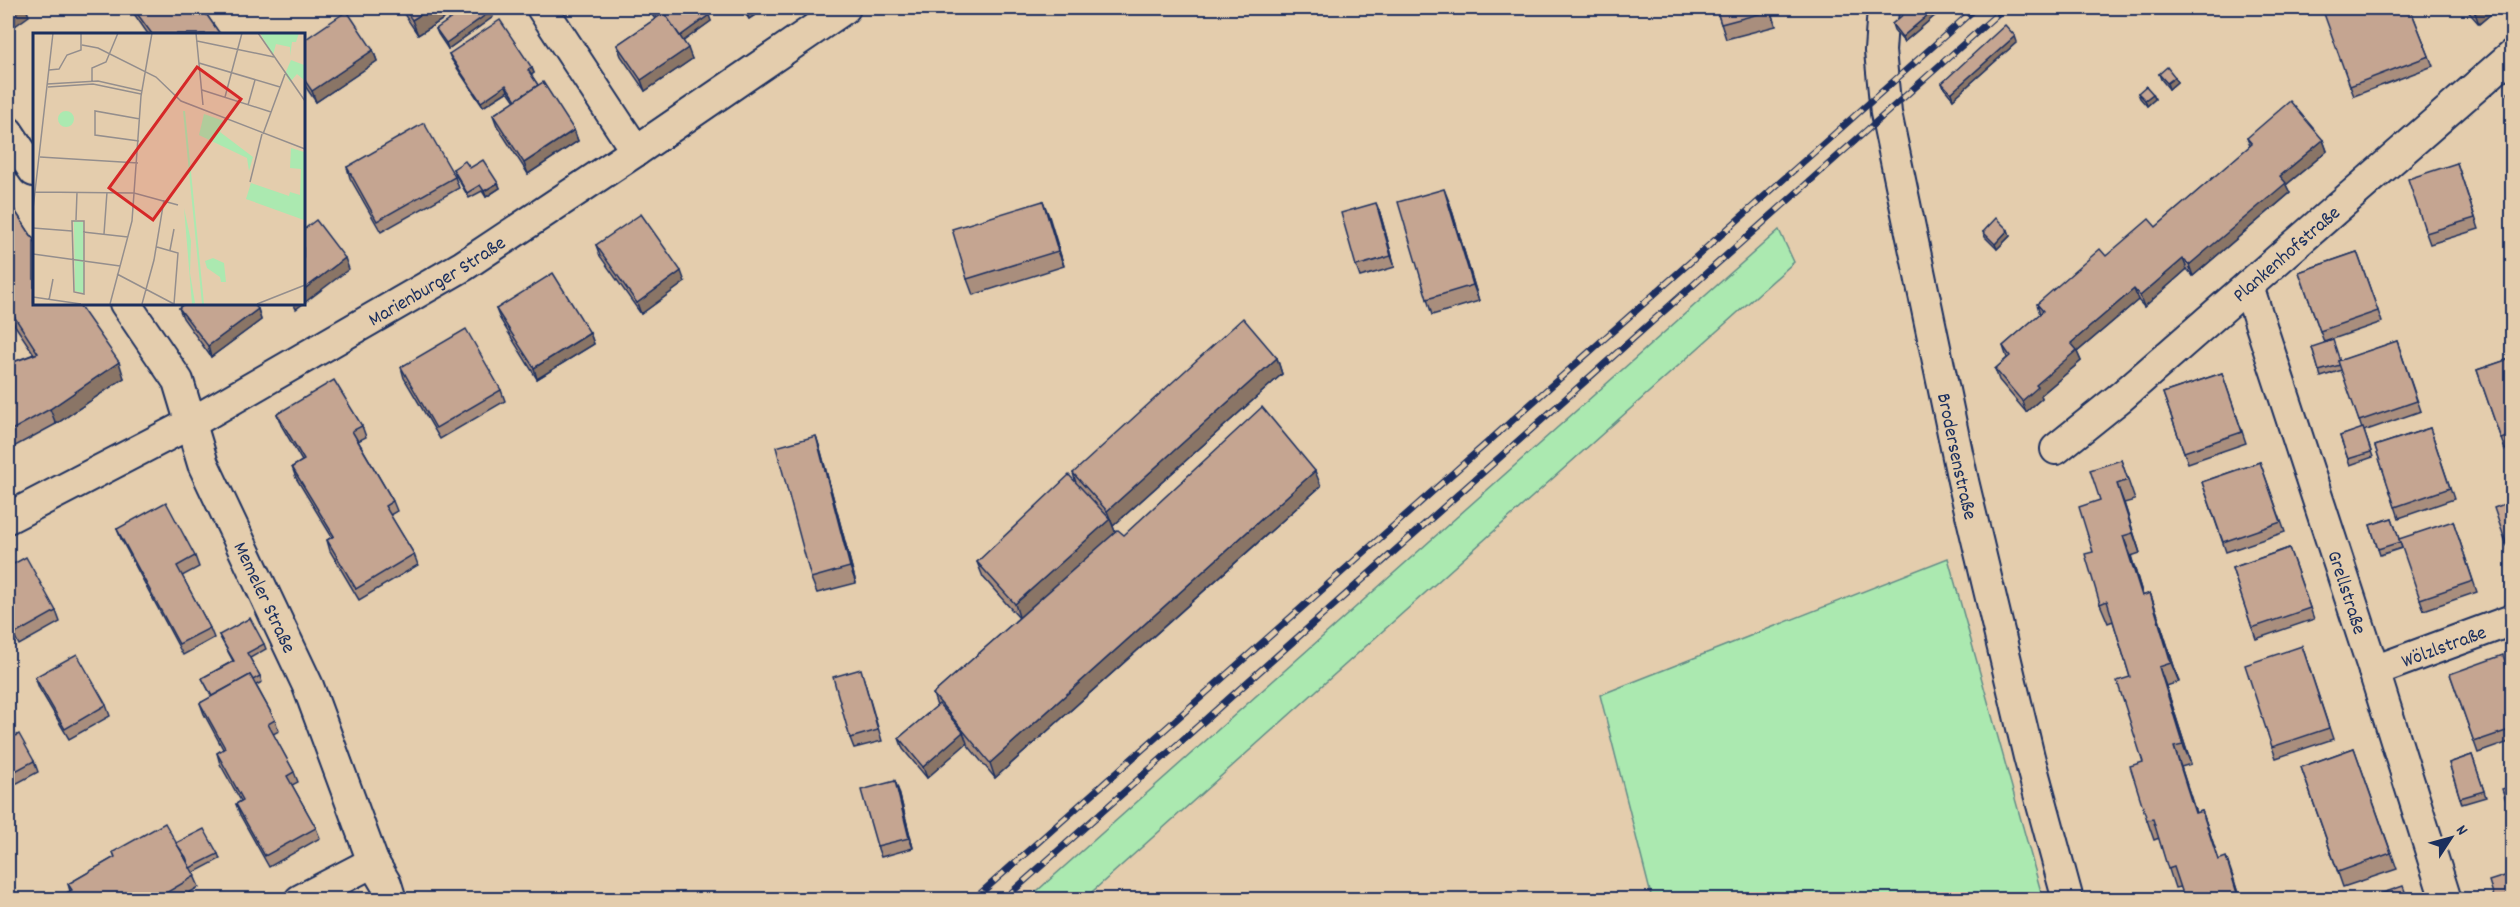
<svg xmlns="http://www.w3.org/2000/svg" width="2520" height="907" font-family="Dekko,sans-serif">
	<rect width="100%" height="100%" fill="#e4cdad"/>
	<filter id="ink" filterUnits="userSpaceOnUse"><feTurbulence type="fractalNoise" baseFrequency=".0167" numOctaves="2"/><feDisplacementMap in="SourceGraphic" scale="12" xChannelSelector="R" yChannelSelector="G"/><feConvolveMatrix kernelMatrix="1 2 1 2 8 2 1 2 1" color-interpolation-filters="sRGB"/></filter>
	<g filter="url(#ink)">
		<g fill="#abe9b0" stroke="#638c87" stroke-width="1.5">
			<polygon points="1779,230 1794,262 1084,899 1028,899"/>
			<polygon points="1948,558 2043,899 1652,899 1600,695"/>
		</g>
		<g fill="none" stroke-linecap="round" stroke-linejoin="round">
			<g stroke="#1b2f5e" stroke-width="34">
				<g id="minor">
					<polyline points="542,8 636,151"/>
					<path id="s1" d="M1883,8L1880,51L1886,113L1963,481L2029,757L2068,900"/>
					<polyline points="8,132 34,171"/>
					<path id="s2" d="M2248,286L2374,671L2446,900"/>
					<path id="s3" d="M125,303L178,381L203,464L308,686L373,862L386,884L391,900"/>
					<path id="s4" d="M2056,449L2122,396L2512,55"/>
					<path id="s5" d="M8,518L191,423L463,266L636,151L845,8"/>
					<path id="s6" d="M2374,671L2512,620"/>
					<polyline points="300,900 373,862"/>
				</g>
			</g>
			<use href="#minor" stroke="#e4cdad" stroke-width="30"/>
			<g stroke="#1b2f5e" stroke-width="7">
				<g id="rail">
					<polyline points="973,900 1976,8"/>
					<polyline points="1003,900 2004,8"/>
				</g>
			</g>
			<use href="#rail" stroke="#e4cdad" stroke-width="4.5" stroke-dasharray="14" stroke-linecap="butt"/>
		</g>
		<g fill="#a98e7d" stroke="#1b2f5e" stroke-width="1.5">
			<polygon points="130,8 202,8 220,34 148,34"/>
			<polygon points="400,8 461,8 418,35"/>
			<polygon points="647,8 704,8 711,21 683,41 692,59 645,91 621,56 617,45 655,19"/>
			<polygon points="741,8 766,8 749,19"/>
			<polygon points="1716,8 1771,8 1776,26 1726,39"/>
			<polygon points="1911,8 1944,8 1904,42 1894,30 1892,24"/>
			<polygon points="2410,8 2433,66 2354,96 2350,86"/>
			<polygon points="2465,8 2498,8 2479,24"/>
			<polygon points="493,17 448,49 438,34 436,29"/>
			<polygon points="303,41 373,50 377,61 316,102 303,83"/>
			<polygon points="2017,42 1953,99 1944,88 1942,83"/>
			<polygon points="449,54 532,68 534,73 531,75 538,85 574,130 578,141 528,174 497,126 493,115 515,101 508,91 483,107 451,59"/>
			<polygon points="2159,74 2175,77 2177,82 2169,89 2161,79"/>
			<polygon points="2138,93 2153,94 2155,99 2147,106 2140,98"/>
			<polygon points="2247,138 2323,140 2327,151 2286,185 2290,193 2193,276 2187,269 2144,307 2138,300 2077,352 2081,361 2041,395 2042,398 2026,412 1999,380 1995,369 2007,358 2003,346 2040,314 2037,304 2106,256 2156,227 2250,146"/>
			<polygon points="2457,163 2479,229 2430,244 2426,233"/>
			<polygon points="347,167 455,177 459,188 381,232 350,178"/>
			<polygon points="470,168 498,183 500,188 486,197 482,191 469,198 455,174 453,169"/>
			<polygon points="8,200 124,378 56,424 8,450 8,364 34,354 8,315"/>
			<polygon points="1043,201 1064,266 973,295 967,279"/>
			<polygon points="1450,204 1479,301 1432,315 1427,299"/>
			<polygon points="1380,213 1395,267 1360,277 1356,266"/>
			<polygon points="2008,230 2010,236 1997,249 1985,237 1983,232"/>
			<polygon points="596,245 685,282 641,314 600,256"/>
			<polygon points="2357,252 2382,322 2324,342 2299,272"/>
			<polygon points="179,308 258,309 261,320 211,357 183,318"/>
			<polygon points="496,309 590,333 594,344 537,379 500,319"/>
			<polygon points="2397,341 2421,411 2364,431 2373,457 2350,465 2340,436 2362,429 2342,370 2321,377 2312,347 2340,361"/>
			<polygon points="1277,358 1282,374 1113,526 1115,533 1124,535 1321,486 995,778 966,743 927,778 903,749 899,738 937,706 933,694 1019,618 983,577 977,562 1076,483 1073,473"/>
			<polygon points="2512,358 2512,447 2505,450 2477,370"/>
			<polygon points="401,367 501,390 505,401 440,439 404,378"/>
			<polygon points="2222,373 2246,443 2188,463 2163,393"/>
			<polygon points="277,414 362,426 366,437 358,441 393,501 397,511 390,515 414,554 418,565 359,600 330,551 327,540 332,537 296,478 292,467 302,461 281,425"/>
			<polygon points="2430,428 2454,499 2399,518 2375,446"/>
			<polygon points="816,436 821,452 856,583 817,593 811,578"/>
			<polygon points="2121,460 2135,500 2124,503 2140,553 2131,556 2143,596 2150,593 2157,613 2179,682 2166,686 2191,764 2181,767 2196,813 2202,811 2219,860 2233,877 2240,900 2185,900 2181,887 2175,888 2159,838 2154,840 2147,820 2143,762 2130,677 2113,621 2108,623 2100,604 2093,552"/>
			<polygon points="2260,462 2285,532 2226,552 2202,482"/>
			<polygon points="2392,518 2402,548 2380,555 2370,525"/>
			<polygon points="2453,521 2477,592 2424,610 2420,599"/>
			<polygon points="117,529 195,556 199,567 182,576 210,628 214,638 183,655 121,539"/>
			<polygon points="2289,548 2314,619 2256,639 2232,568"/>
			<polygon points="8,567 56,611 60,622 19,645 8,623"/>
			<polygon points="219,635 264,644 266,649 250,658 260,676 262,682 256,685 275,720 279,731 273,734 294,772 298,782 292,785 316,828 320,838 269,867 240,815 236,804 241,801 220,764 217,753 223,749 204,714 200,703 212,697 202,678 233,661"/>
			<polygon points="2302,646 2333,739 2276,758 2272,747"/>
			<polygon points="2450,674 2512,682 2512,741 2478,753"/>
			<polygon points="35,677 106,705 110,716 69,739 39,688"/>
			<polygon points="864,680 882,741 854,748 850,738"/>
			<polygon points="8,740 34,761 38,772 8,788"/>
			<polygon points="2354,748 2397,869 2343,887 2301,767"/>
			<polygon points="2472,755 2486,797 2462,804 2449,763"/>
			<polygon points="895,781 899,792 913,848 881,857 877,846"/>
			<polygon points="176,843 218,854 220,859 193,873 199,887 177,900 55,900 70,891 68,884 115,857 113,852"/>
		</g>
		<g fill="#8a7466" stroke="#1b2f5e" stroke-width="1.5">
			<polygon points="21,8 26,8 29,16 8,31 8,18"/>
			<polygon points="431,8 461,8 418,35 412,20"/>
			<polygon points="747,8 766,8 749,19 745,9"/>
			<polygon points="1769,8 1771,8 1776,26"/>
			<polygon points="1936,8 1944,8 1904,42 1902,37"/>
			<polygon points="2481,8 2498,8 2479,24 2475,13"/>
			<polygon points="491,11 493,17 448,49 446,43"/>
			<polygon points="709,15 711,21 682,42 680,36"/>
			<polygon points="2015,36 2017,42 1953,99 1951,93"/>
			<polygon points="688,48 692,59 645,91 641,80"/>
			<polygon points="373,50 377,61 316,102 312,91"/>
			<polygon points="532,68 534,73 530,76 528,70"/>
			<polygon points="2175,77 2177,82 2169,89 2167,83"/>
			<polygon points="506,85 508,91 483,107 481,102"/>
			<polygon points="2153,94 2155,99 2147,106 2145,100"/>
			<polygon points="574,130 578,141 528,174 524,163"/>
			<polygon points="2323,140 2327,151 2286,185 2290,193 2193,276 2189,265 2280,176"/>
			<polygon points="498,183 500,188 486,197 484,191"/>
			<polygon points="1444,189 1450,204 1479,301 1473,285"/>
			<polygon points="1043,201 1049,216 1064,266 1058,251"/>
			<polygon points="1376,203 1380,213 1395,267 1391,256"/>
			<polygon points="2008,230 2010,236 1997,249 1995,244"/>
			<polygon points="345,258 349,269 296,309 293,303 303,303 303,290"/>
			<polygon points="2183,259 2187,269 2144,307 2140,296"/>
			<polygon points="681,271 685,282 641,314 637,303"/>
			<polygon points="2134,289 2138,300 2077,352 2081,361 2041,395 2042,398 2026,412 2022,401 2071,343"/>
			<polygon points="258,309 261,320 211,357 208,346"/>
			<polygon points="590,333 594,344 537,379 534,368"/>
			<polygon points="1277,358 1282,374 1113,526 1107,511"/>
			<polygon points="119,362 124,378 56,424 50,409"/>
			<polygon points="816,436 821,452 856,583 850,567"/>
			<polygon points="1315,471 1321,486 995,778 990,763"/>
			<polygon points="2117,484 2124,503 2140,553 2133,533"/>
			<polygon points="1110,519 1116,534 1020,620 1015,604"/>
			<polygon points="2123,536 2131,556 2149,616 2142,596"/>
			<polygon points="2150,593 2157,613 2179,682 2171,663"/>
			<polygon points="2159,667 2166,686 2191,764 2183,745"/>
			<polygon points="963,732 967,743 927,778 923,767"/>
			<polygon points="2174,747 2181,767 2202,833 2195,813"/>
			<polygon points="895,781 899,792 913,848 909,838"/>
			<polygon points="2202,811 2209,830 2225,880 2218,860"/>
			<polygon points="2226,857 2233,877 2240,900 2239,900"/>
		</g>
		<g fill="#c5a591" stroke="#1b2f5e" stroke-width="1.5">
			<polygon points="8,8 21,8 8,18"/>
			<polygon points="133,8 202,8 220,34 152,34"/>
			<polygon points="404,8 431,8 412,20"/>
			<polygon points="466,8 489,8 491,11 446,43 436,29"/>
			<polygon points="649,8 704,8 709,15 680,36 664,13 657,18"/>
			<polygon points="1716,8 1769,8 1770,11 1721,24"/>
			<polygon points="1911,8 1936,8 1902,37 1892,24"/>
			<polygon points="2322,8 2410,8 2429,56 2350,86"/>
			<polygon points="2470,8 2481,8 2475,13"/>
			<polygon points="347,11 373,50 312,91 303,78 303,41"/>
			<polygon points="664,13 688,48 641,80 617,45"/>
			<polygon points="500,20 532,68 528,70 538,85 516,100 506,85 481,102 449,54"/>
			<polygon points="2005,25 2015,36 1951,93 1942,83"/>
			<polygon points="2167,67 2175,77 2167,83 2159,74"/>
			<polygon points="543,82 574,130 524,163 493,115"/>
			<polygon points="2146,86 2153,94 2145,100 2138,93"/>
			<polygon points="2512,91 2512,106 2508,93"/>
			<polygon points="2290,101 2323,140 2280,176 2286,183 2189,265 2183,259 2140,296 2134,289 2071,343 2077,350 2036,385 2038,387 2022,401 1995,369 2010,356 2003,346 2043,311 2037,304 2100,249 2106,256 2149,219 2156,227 2252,144 2247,138"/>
			<polygon points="424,123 455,177 377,221 347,167"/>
			<polygon points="483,160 498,183 484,191 480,185 467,193 453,169 465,161 470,168"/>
			<polygon points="2457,163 2475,218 2426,233 2408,179"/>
			<polygon points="1444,189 1473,285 1427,299 1398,202"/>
			<polygon points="8,200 34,240 34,303 78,303 119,362 50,409 8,432 8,364 38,353 8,307"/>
			<polygon points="1043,201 1058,251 967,279 952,229"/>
			<polygon points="1376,203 1391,256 1356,266 1341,213"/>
			<polygon points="641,214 681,271 637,303 596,245"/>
			<polygon points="1996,218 2008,230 1995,244 1983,232"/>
			<polygon points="316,220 345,258 303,290 303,230"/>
			<polygon points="2357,252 2378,311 2320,331 2299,272"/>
			<polygon points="553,273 590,333 534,368 496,309"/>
			<polygon points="185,303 253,303 258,309 208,346 179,308"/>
			<polygon points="1243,318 1277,358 1107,511 1073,473"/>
			<polygon points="466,329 501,390 436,428 401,367"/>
			<polygon points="2333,340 2340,361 2338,361 2340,365 2319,371 2312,347"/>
			<polygon points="2397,341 2417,401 2359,421 2338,361"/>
			<polygon points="2512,358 2512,435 2501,439 2477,370"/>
			<polygon points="2222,373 2242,432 2184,452 2163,393"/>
			<polygon points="334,380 362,426 352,431 393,501 385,506 414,554 356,589 327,540 334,536 292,467 304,460 277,414"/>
			<polygon points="1262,407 1315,471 990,763 933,694 1118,530 1124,535"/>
			<polygon points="2363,428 2371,452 2348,459 2340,436"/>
			<polygon points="2430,428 2450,488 2395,507 2375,446"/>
			<polygon points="816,436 850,567 811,578 776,447"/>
			<polygon points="2121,460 2128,480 2117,484 2133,533 2123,536 2142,596 2150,593 2171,663 2159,667 2183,745 2174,747 2195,813 2202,811 2218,860 2226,857 2239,900 2185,900 2174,867 2168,869 2153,819 2147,820 2130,766 2143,762 2117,681 2130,677 2107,601 2100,604 2085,554 2093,552 2079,507 2100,500 2090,470"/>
			<polygon points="2260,462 2281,522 2223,542 2202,482"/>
			<polygon points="1069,475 1110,519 1015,604 977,562"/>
			<polygon points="2512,501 2512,560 2494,508"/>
			<polygon points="166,502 195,556 177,566 210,628 179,644 117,529"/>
			<polygon points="2392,518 2400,542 2378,549 2370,525"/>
			<polygon points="2453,521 2473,581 2420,599 2399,539"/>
			<polygon points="2289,548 2310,608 2252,628 2232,568"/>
			<polygon points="26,557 56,611 15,634 8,620 8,567"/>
			<polygon points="250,618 264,644 247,653 260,676 253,680 250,675 212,696 202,678 234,661 219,635"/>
			<polygon points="2302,646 2329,728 2272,747 2245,665"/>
			<polygon points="77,654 106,705 65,729 35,677"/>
			<polygon points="2503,655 2512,683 2512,729 2474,742 2450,674"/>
			<polygon points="861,669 878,730 850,738 833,677"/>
			<polygon points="250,675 275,720 268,724 294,772 287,776 316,828 265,856 236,804 243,800 217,753 225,748 200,703"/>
			<polygon points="939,704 963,732 923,767 899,738"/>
			<polygon points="19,734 34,761 8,775 8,740"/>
			<polygon points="2354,748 2391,853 2338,872 2301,767"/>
			<polygon points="2472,755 2484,791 2460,798 2449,763"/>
			<polygon points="895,781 909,838 877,846 861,790"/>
			<polygon points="2512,786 2512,818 2502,789"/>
			<polygon points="165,823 195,876 154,900 55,900 72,890 68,884 115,857 113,852"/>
			<polygon points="204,829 218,854 190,868 186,857 176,843"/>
			<polygon points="2511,874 2512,877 2512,900 2495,900 2489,881"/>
			<polygon points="2403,886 2408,900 2363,900"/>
		</g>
	</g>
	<g text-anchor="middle" stroke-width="4.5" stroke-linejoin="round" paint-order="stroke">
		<g font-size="20" fill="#1b2f5e" stroke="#e4cdad">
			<text dy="7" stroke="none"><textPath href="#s4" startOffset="302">Plankenhofstraße</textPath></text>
			<text dy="7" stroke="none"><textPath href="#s5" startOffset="490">Marienburger Straße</textPath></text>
			<text dy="7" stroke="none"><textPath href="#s1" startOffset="456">Brodersenstraße</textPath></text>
			<text dy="7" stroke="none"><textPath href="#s2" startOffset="322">Grellstraße</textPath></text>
			<text dy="7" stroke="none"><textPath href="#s3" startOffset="328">Memeler Straße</textPath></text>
			<text dy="7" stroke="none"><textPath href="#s6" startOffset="74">Wölzlstraße</textPath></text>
		</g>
	</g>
	<g transform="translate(33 33)">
		<rect width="272" height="272" fill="#e4cdad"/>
		<path d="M227,0H266L263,9H259L257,23V14L243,11L240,22ZM258,27L271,32V47L264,41L257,49L252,41ZM150,78H152L171,271H169ZM25 86a8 8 0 1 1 16 0a8 8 0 1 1-16 0ZM171,81L191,88L187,99L220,124L216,138L214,125L166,102ZM258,115L271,119V187L213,166L218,150L256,163L257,159L267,162L268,136L257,135ZM151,175L158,208L157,240L162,270L159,271ZM41,188L50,189L51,260L42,258ZM180,225L191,230L193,249H188L187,244L174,235L172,228Z" fill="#abe9b0"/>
		<path fill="none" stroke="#948e8d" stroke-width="1.5" d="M163,0L170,72M225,0L272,68M164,8L241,24M49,12L65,15L123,44L148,68L272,116M166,30L247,54M16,37L26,36L34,22L48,17V0M59,48V35L73,29L85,0M14,51L65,48L109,58M15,54L60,51L108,61M169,57L238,79M192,64L209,0M215,72L222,47M230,101L252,41M106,108L62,102V78L107,86M7,124L105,130M217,149L229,101M2,159L101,160L145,172M0,176L20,0M43,187L44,159M39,188H51V261L41,259ZM0,195L39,198M50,199L95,204M71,201L74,159M137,217L141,196M0,221L87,233M84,241L141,271L145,220L124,214M0,264L48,271M16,267L20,246M77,271L99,188L108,63L119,0M109,271L121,227L131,167M224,271L272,252"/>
		<path fill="#d62828" fill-opacity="0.15" stroke="#d62828" stroke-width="3" d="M164,34L208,66L120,187L76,155Z"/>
		<rect width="272" height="272" fill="none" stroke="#1b2f5e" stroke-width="3"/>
	</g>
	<rect width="2520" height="907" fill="none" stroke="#e4cdad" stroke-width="30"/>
	<rect x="15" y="15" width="2490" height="877" fill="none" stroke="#1b2f5e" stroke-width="2" filter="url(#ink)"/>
	<g transform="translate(2451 838) rotate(54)" stroke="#e4cdad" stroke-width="4.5" paint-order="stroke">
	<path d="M0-4.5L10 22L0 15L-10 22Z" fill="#1b2f5e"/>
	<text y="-9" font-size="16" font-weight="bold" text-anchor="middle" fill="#1b2f5e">N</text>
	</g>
</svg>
